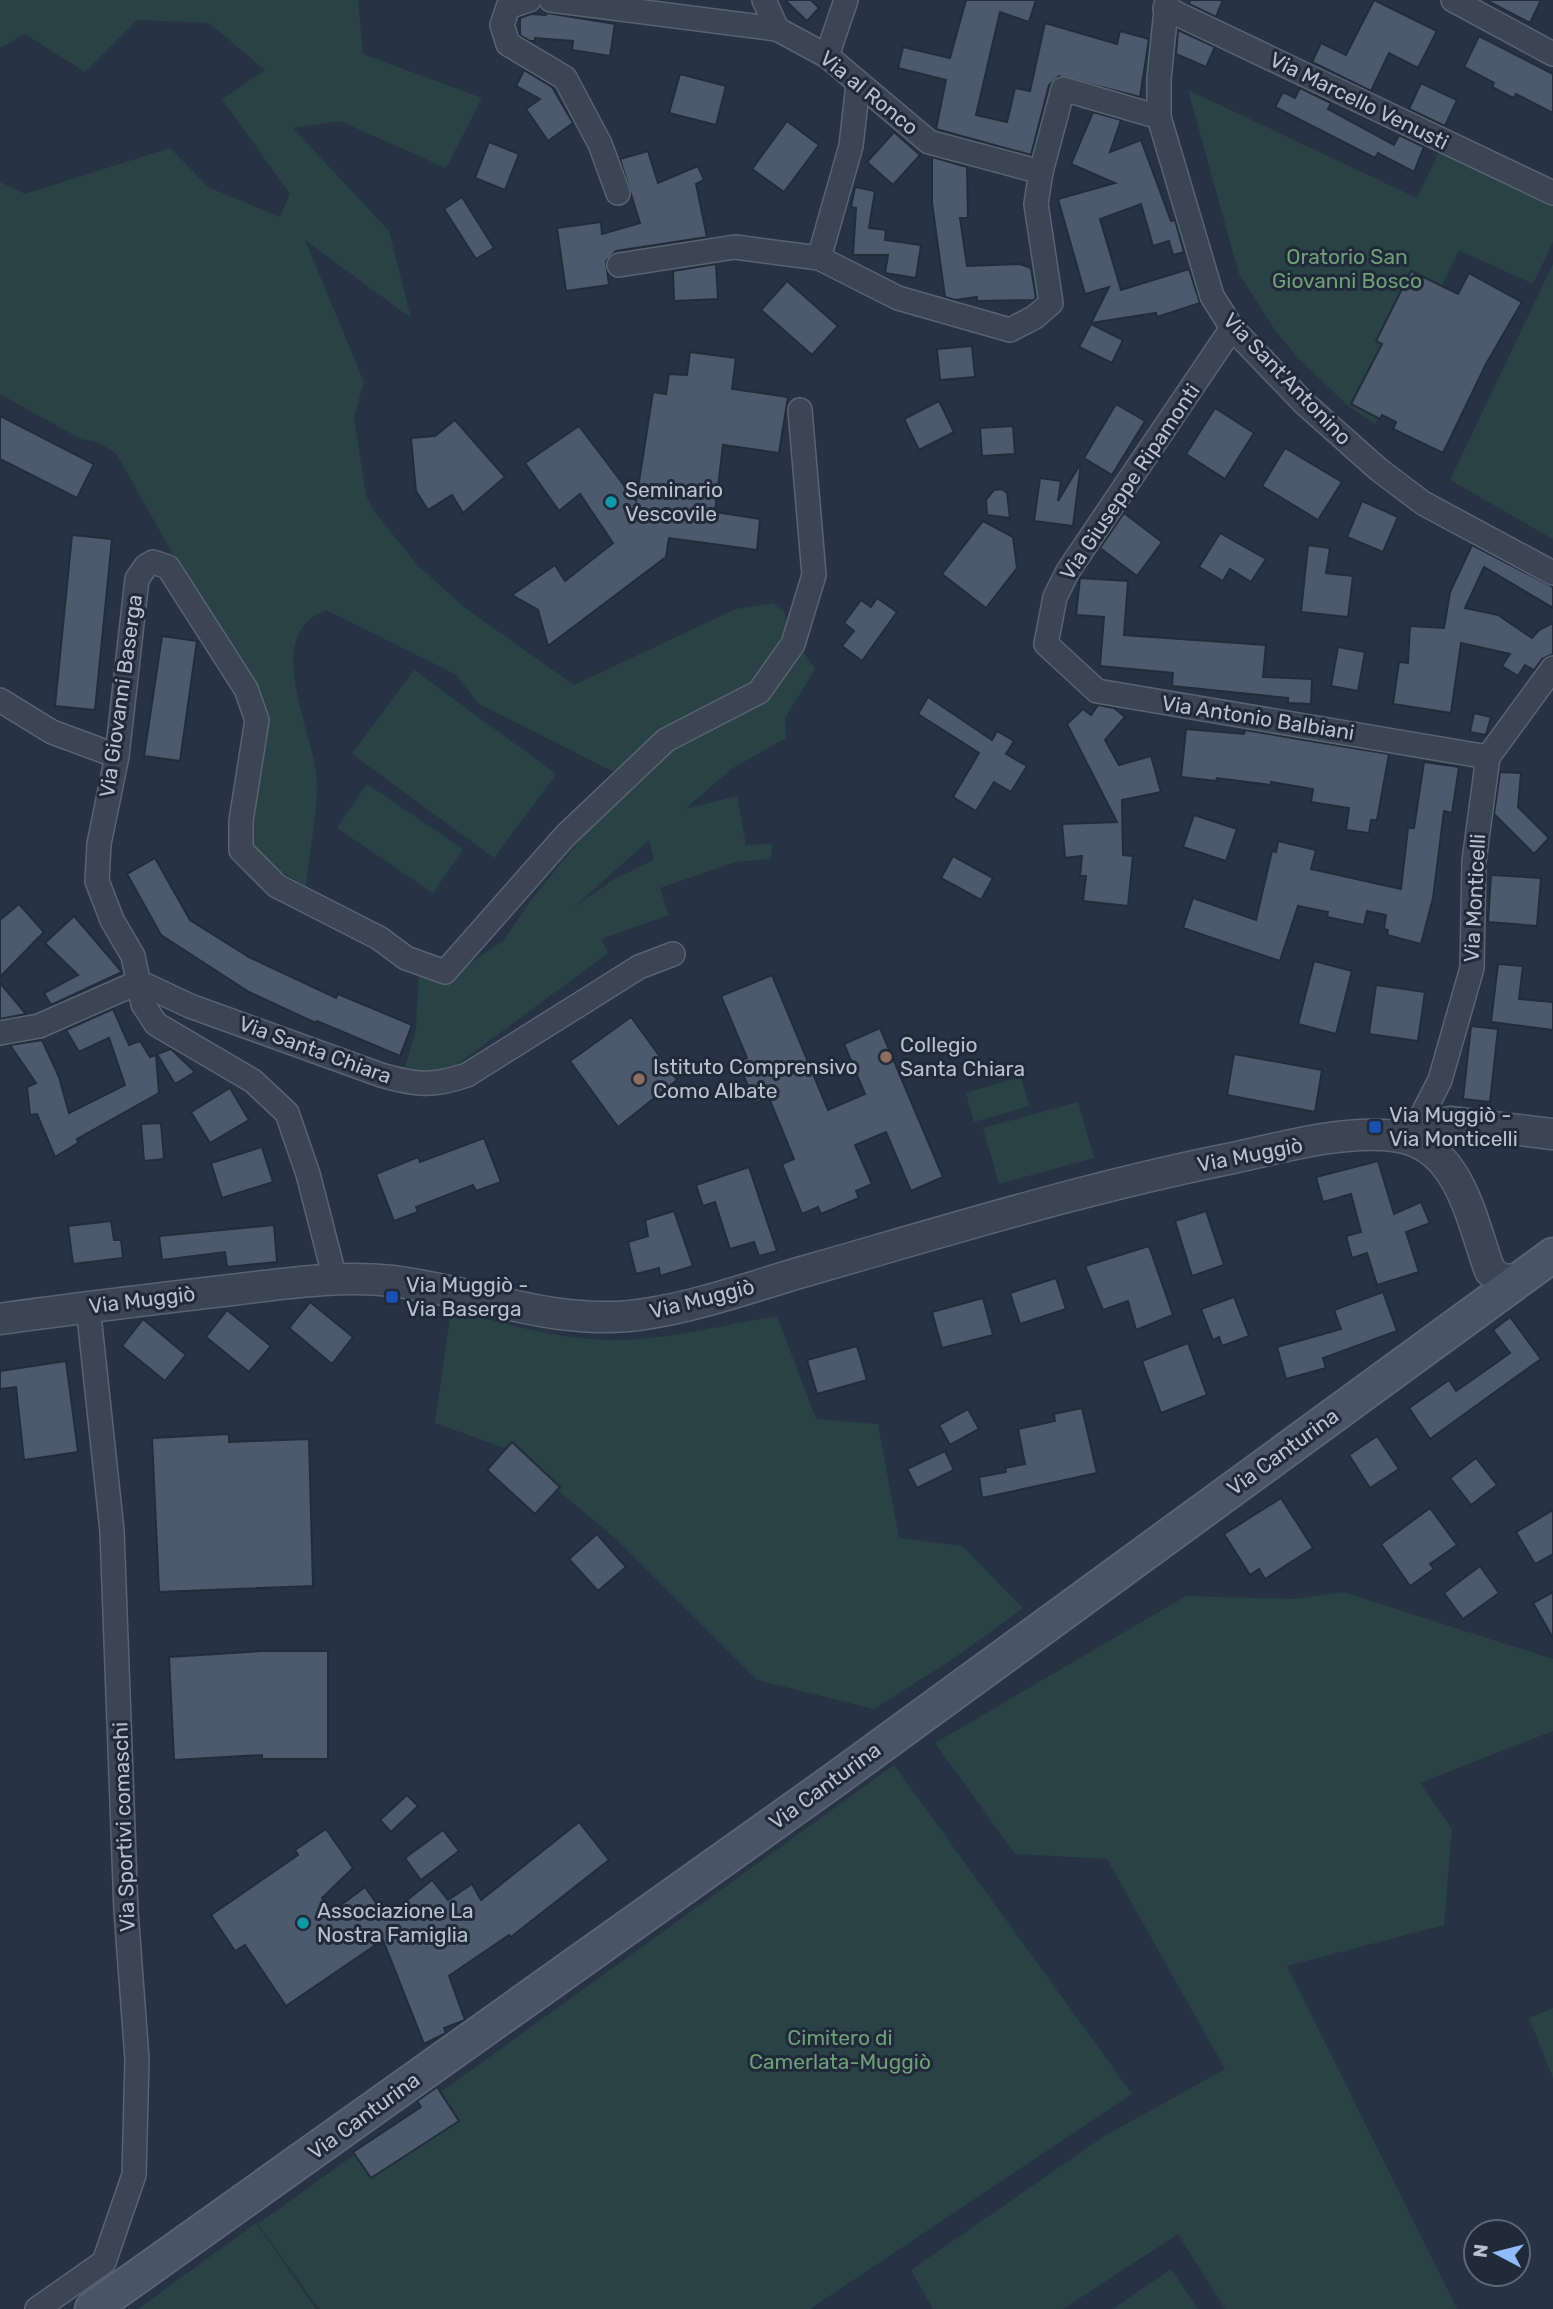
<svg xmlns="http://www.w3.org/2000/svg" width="1553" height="2309" font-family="Rubik,sans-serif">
	<rect width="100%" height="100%" fill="#273344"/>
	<g fill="#294245" fill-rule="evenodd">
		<path d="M0,0H358L363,54L482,98L446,168L340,121L293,128L389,231L411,318L305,240L364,382L354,417L366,495L372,508L417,565L465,608L574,685L736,609L773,603L784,612L790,633L815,669L785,718L786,738L733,768L685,809L737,796L746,845L772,844L771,859L736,862L660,888L669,915L601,939L608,953L451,1069L403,1074L416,1029L419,971L457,972L503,941L531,900L589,829L596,817L590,800L614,772L479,704L455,674L326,610C258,637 317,733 317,785C317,818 309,853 306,886L257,858L247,839L262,756L184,574L116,453L97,442L81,439L0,394V182L25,194L170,148L208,187L280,217L290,194L222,99L265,70L209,23L137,20L85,72L25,34L0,48ZM649,840L654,860L616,878L574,907Z"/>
		<polygon points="1188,90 1417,198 1439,152 1553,206 1553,242 1533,284 1459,250 1375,424 1347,405 1299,359 1277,333 1239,274"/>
		<polygon points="1553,264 1553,539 1450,480"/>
		<polygon points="414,670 556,774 494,858 352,754"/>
		<polygon points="367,784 463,849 433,893 337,828"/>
		<polygon points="1021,1077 1029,1106 974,1122 966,1093"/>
		<polygon points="1078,1102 1094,1158 999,1184 983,1128"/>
		<path d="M451,1310C504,1323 559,1340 613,1340C668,1340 724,1325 777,1316L816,1419L878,1424L899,1538L962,1546L1023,1608L953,1659L874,1709L757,1680L616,1539L510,1450L435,1423Z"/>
		<polygon points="1343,1592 1553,1659 1553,1731 1420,1783 1452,1829 1444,1925 1287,1966 1457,2309 1225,2309 1178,2234 1063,2309 933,2309 911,2270 1103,2137 1225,2069 1107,1859 1015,1854 935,1743 1186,1596 1294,1599"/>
		<polygon points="894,1765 1132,2094 810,2309 319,2309 258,2224"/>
		<polygon points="1553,2008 1553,2078 1529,2018"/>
		<polygon points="256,2223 316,2309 138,2309"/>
		<polygon points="1171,2269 1198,2309 1113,2309"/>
	</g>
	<g fill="#4d5a6d" stroke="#222c3b" stroke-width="2">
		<polygon points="785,0 811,0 819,8 807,21"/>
		<polygon points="966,0 1036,0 1029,22 1000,12 976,115 1007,122 1015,88 1030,91 1045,23 1117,44 1120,31 1149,39 1140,97 1059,76 1049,85 1031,155 936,129 946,80 898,68 903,47 950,58"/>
		<polygon points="1190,0 1223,0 1216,17 1189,4"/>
		<polygon points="1374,0 1437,31 1418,68 1389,53 1371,91 1312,62 1321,43 1346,55"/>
		<polygon points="1486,0 1541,0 1530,23"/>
		<polygon points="547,13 615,24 610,56 572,50 573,41 535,38 535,41 530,41 520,35 520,18 531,14 546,15"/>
		<polygon points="1178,30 1215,47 1206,67 1176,54"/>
		<polygon points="1479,36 1553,74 1553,113 1516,94 1513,98 1492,87 1494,83 1464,67"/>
		<polygon points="524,70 552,87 573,123 548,141 526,109 540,99 516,86"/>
		<polygon points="680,74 726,86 716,125 669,113"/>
		<polygon points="1421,83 1457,100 1445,126 1409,109"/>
		<polygon points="1300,88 1331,103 1328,109 1394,145 1399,135 1424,147 1414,172 1378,153 1375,158 1275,107 1283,92 1295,98"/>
		<polygon points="1093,112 1121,120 1110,152 1141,140 1171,221 1175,220 1184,252 1173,255 1169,241 1153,246 1141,204 1100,219 1121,290 1189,269 1200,303 1157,317 1156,313 1091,323 1109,287 1085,294 1058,199 1115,183 1071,164"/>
		<polygon points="787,121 819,145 784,192 752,169"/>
		<polygon points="894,132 920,155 893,185 867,162"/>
		<polygon points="489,142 519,154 505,190 475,178"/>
		<polygon points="648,151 658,183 698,166 704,180 696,184 707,237 616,251 606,261 609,285 566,291 557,228 601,222 602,234 640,223 620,159"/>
		<polygon points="932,157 967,167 968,218 960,218 967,266 1020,264 1031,268 1036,298 1034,300 977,301 977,297 955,300 945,297 932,203"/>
		<polygon points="855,187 875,191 869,228 886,230 885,240 921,245 916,278 885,273 888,255 853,255 856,208 851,207"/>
		<polygon points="462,197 494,248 476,259 444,209"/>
		<polygon points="716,264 718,299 674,301 673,271"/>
		<polygon points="1411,271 1458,294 1469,273 1522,302 1486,364 1443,453 1393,429 1396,422 1382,415 1380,419 1351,404 1382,344 1376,341"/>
		<polygon points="787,281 838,326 812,355 761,310"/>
		<polygon points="1091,324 1123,340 1112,363 1079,347"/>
		<polygon points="972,346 975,377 940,380 937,349"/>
		<polygon points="690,352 736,358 732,389 788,397 779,453 723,445 715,512 760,519 757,550 669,538 666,557 548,646 538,610 512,595 555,565 565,581 613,543 580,494 559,511 525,463 579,426 636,501 653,392 666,394 669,374 687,375"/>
		<polygon points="939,401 954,432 919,450 904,419"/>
		<polygon points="1116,404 1145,421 1112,475 1084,458"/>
		<polygon points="1215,408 1254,433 1225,479 1186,454"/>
		<polygon points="0,416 94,464 77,498 0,459"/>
		<polygon points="455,420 505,477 463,513 452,495 428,510 416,491 411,438 435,436"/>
		<polygon points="1013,426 1015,454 982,456 980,428"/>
		<polygon points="1285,448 1342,482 1318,520 1262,486"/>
		<polygon points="1081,463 1073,526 1034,521 1040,478 1061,481 1058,501"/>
		<polygon points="1002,489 1007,493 1010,518 987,515 986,500 994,490"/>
		<polygon points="1362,501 1398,517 1383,552 1347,537"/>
		<polygon points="1124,513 1162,542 1137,576 1100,548"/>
		<polygon points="983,521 1013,537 1017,568 986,608 942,574"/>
		<polygon points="1220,533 1266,559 1251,582 1230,569 1223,581 1199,567"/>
		<polygon points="72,535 112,539 95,710 55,706"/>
		<polygon points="1308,545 1330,548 1326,573 1353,576 1348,617 1301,612"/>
		<polygon points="1472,545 1553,587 1553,608 1484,567 1465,608 1498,615 1532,638 1539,630 1553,623 1553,654 1542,659 1534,670 1525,665 1518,676 1502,666 1510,654 1461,643 1451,713 1393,704 1399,662 1408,663 1410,626 1444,628 1450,592"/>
		<polygon points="1080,578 1128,581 1124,635 1266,645 1263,677 1312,679 1311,704 1288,703 1288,698 1172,686 1173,673 1100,666 1104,617 1076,615"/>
		<polygon points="877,598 897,612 862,661 842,646 854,631 844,623 861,600 871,607"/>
		<polygon points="162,636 197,641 180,761 144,756"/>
		<polygon points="1338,647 1365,652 1358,691 1331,686"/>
		<polygon points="928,697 992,740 997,731 1014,741 1006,754 1027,766 1011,792 994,782 976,811 953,797 979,753 918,714"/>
		<polygon points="1098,705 1114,708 1125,717 1105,740 1119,765 1151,756 1161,792 1122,800 1123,855 1133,856 1128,906 1083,901 1086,876 1080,876 1082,856 1065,858 1062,824 1117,822 1067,724 1083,709 1091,715"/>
		<polygon points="1474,713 1491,717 1486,735 1470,732"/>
		<polygon points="1186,729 1244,734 1245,730 1389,754 1377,820 1371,820 1369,833 1346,830 1349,808 1311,802 1313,789 1271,782 1271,785 1217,778 1216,781 1181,777"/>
		<polygon points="1424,762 1459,767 1452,813 1444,811 1433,898 1421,944 1387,935 1388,930 1384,929 1386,915 1367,911 1364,925 1327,917 1328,912 1298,906 1280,961 1183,928 1193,898 1256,920 1272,851 1276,852 1278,841 1316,850 1311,869 1401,889 1408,828 1414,828"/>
		<polygon points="1500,772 1521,773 1518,807 1549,838 1534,854 1494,814"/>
		<polygon points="1194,815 1237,829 1226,861 1183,847"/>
		<polygon points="953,856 993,878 981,900 941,878"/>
		<polygon points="155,858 190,920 249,957 336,998 338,994 412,1025 400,1056 317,1021 316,1023 249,992 161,935 127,874"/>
		<polygon points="1491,875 1541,878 1537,926 1488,922"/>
		<polygon points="19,904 44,932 0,977 0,920"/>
		<polygon points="74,916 122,972 51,1005 44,993 78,975 45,943"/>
		<polygon points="1314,961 1352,971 1336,1034 1298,1024"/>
		<polygon points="1498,964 1523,966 1519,999 1553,1002 1553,1030 1491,1022"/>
		<polygon points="772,975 828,1110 865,1094 844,1044 880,1028 943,1177 911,1191 886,1132 855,1145 872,1184 856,1191 859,1198 821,1214 818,1207 802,1214 782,1164 794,1159 769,1098 755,1103 738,1062 747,1058 721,996"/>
		<polygon points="0,983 26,1014 0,1019"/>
		<polygon points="1376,985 1425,992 1418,1041 1369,1034"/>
		<polygon points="113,1009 129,1045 140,1041 150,1057 156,1055 159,1093 77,1139 78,1143 55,1157 37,1114 30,1115 27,1087 36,1083 10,1045 42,1040 59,1077 69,1113 125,1085 109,1038 79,1052 66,1030"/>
		<polygon points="631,1017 677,1080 618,1127 570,1061"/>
		<polygon points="1471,1026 1498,1029 1490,1102 1463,1099"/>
		<polygon points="171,1049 195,1072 175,1084 157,1054"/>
		<polygon points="1234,1054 1322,1070 1315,1112 1227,1095"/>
		<polygon points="230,1088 249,1120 210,1143 191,1112"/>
		<polygon points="161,1123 164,1159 144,1161 141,1124"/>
		<polygon points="484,1138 501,1182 476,1191 473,1185 416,1207 418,1212 394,1221 376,1174 418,1157 420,1162"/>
		<polygon points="262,1147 273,1182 222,1198 211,1163"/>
		<polygon points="1378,1161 1394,1214 1421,1202 1430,1223 1406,1232 1419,1272 1377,1285 1367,1253 1352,1258 1346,1236 1361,1232 1351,1194 1323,1202 1316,1177"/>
		<polygon points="749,1167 777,1251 759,1256 754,1242 730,1249 715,1202 703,1206 696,1185"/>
		<polygon points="674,1211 693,1266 660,1276 659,1268 636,1274 628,1242 648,1236 645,1220"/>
		<polygon points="1206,1211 1224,1265 1192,1276 1175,1221"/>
		<polygon points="111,1221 114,1240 121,1240 123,1258 73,1264 68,1226"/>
		<polygon points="274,1225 277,1262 227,1267 225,1252 162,1260 159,1236"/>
		<polygon points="1149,1246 1173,1315 1136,1330 1128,1301 1103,1310 1085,1266"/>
		<polygon points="1056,1278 1066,1309 1020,1324 1010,1293"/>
		<polygon points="1383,1292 1397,1331 1323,1358 1326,1368 1286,1379 1277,1347 1341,1329 1334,1310"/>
		<polygon points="1234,1297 1249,1336 1222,1346 1219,1337 1213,1340 1201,1309"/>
		<polygon points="983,1298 993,1335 942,1348 932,1312"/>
		<polygon points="310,1302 353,1337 332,1364 289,1328"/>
		<polygon points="227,1310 271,1346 249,1372 206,1337"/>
		<polygon points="1510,1317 1541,1359 1430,1439 1409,1408 1449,1380 1456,1391 1510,1353 1493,1330"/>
		<polygon points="143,1319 186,1355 165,1381 122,1346"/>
		<polygon points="1188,1343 1207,1395 1161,1413 1142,1361"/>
		<polygon points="857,1346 867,1380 817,1394 807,1360"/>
		<polygon points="66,1361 78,1452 24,1460 16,1387 0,1389 0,1371"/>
		<polygon points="1082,1408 1097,1473 982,1498 979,1477 1006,1472 1005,1468 1025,1464 1018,1429 1055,1421 1054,1414"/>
		<polygon points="968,1409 979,1429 950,1445 939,1425"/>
		<polygon points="229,1434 229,1442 309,1439 313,1586 159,1592 152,1438"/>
		<polygon points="1377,1436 1399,1469 1370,1488 1349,1455"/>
		<polygon points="512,1442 560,1487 535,1514 487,1470"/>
		<polygon points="945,1451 954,1470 917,1488 907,1469"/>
		<polygon points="1476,1458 1497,1485 1471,1505 1450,1478"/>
		<polygon points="1281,1498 1313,1548 1265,1579 1259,1569 1250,1575 1224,1534"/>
		<polygon points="1430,1508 1457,1545 1430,1564 1434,1569 1410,1586 1381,1544"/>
		<polygon points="1553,1510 1553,1554 1535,1564 1516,1532"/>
		<polygon points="597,1534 626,1567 598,1591 569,1559"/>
		<polygon points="1480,1566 1499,1593 1463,1619 1444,1593"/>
		<polygon points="1553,1592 1553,1638 1533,1603"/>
		<polygon points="262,1651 328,1651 328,1759 262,1759 262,1755 174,1760 169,1657"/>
		<polygon points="407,1795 418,1806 391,1832 380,1820"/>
		<polygon points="579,1822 609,1860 511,1937 509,1935 449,1976 465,2020 444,2028 446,2033 424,2044 383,1940 286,2006 245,1945 235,1951 211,1915 298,1855 295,1850 326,1829 353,1868 322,1898 333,1911 365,1887 386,1917 432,1880 448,1900 472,1884 481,1900"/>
		<polygon points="443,1830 459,1851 421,1880 405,1858"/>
		<polygon points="437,2087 459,2121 371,2178 353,2152 421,2107 417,2101"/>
	</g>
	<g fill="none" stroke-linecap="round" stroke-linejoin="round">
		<g stroke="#596371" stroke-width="26">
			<g id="minor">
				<polyline points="529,0 508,7 502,25 508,44 565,78 600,144 618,193"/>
				<polyline points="551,0 777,29 827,56 929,142 1041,172 1063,89 1159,117"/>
				<polyline points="764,0 777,29"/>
				<polyline points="1167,0 1159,79 1159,117 1212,296 1232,328 1304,403 1378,469 1423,503 1553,573"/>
				<polyline points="1453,0 1553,54"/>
				<polyline points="1165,8 1553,193"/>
				<polyline points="827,56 846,0"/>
				<polyline points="819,258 851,146 858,84"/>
				<polyline points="619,265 735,247 819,258 898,298 1010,330 1035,317 1051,303 1036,204 1041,172"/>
				<polyline points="1232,328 1068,571 1055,597 1046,644 1097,691 1488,757"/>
				<polyline points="0,700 52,732 117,756"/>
				<path d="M0,1033L39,1026L139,982L190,1006L381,1075C416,1085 432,1087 467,1075L639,967L673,954"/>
				<polyline points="1410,1139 1440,1080 1472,968 1474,861 1488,757 1553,668"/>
				<polyline points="335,1279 308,1174 287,1113 253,1081 156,1024 143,1004 133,956 112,920 97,881 99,844 117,756 137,579 146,566 153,562 168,567 246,689 257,720 241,821 241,850 277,886 379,938 406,958 445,972 565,836 666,740 759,692 793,644 814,575 800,410"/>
				<polyline points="37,2309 104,2262 134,2175 137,2059 126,1911 112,1531 88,1306"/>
			</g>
		</g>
		<g stroke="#596371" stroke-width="33">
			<g id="tertiary">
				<polyline points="1392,1135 1450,1122 1553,1134"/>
				<path d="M0,1319C77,1308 154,1299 231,1290C284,1284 338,1275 392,1281C477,1291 558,1328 645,1314C704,1305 759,1284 816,1268C952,1229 1089,1187 1228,1159C1280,1148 1340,1130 1394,1136C1460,1143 1471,1220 1490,1271L1501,1279L1516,1280"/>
			</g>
		</g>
		<g stroke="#596371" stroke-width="37">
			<polyline id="secondary" points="92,2309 833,1781 1553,1255"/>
		</g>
		<use href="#minor" stroke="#3b4553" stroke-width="23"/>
		<use href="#tertiary" stroke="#3b4553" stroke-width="30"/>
		<use href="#secondary" stroke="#495466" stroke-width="33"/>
	</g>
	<g fill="#0f9aa8" stroke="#202a39" stroke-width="2.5">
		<circle cx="611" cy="502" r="7"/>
		<circle cx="303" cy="1923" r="7"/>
	</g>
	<g fill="#8d6e63" stroke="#202a39" stroke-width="2.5">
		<circle cx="886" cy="1057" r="7"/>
		<circle cx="639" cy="1079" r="7"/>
	</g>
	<g fill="#1a4fb4" stroke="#202a39" stroke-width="2.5">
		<rect x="1368" y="1120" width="14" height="14" rx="3.5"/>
		<rect x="385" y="1290" width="14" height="14" rx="3.5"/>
	</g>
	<g text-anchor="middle" stroke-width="6" stroke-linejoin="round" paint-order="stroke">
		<g font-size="21" fill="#b8c1cd" stroke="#202a39">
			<text transform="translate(869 93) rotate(39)" y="7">Via al Ronco</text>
			<text transform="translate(1359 101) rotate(26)" y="7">Via Marcello Venusti</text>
			<text transform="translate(1287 379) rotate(46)" y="7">Via Sant'Antonino</text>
			<text transform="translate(1130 482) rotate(-56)" y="7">Via Giuseppe Ripamonti</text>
			<text transform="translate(121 696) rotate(-82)" y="7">Via Giovanni Baserga</text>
			<text transform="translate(1258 718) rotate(9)" y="7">Via Antonio Balbiani</text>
			<text transform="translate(1475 898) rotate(-87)" y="7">Via Monticelli</text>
			<text transform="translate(315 1050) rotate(20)" y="7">Via Santa Chiara</text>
			<text transform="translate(1250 1155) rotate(-11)" y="7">Via Muggiò</text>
			<text transform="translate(702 1299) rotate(-14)" y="7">Via Muggiò</text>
			<text transform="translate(142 1300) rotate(-7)" y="7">Via Muggiò</text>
			<text transform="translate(1283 1452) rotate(-36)" y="7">Via Canturina</text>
			<text transform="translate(825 1786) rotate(-36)" y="7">Via Canturina</text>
			<text transform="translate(124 1827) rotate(-92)" y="7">Via Sportivi comaschi</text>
			<text transform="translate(364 2116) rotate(-36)" y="7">Via Canturina</text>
		</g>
		<g font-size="21" fill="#6f9e79" stroke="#202a39">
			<text x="1347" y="264">Oratorio San<tspan x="1347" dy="24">Giovanni Bosco</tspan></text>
			<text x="840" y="2045">Cimitero di<tspan x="840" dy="24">Camerlata-Muggiò</tspan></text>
		</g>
		<g font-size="21" fill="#b8c1cd" stroke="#202a39" text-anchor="start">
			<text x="625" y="497">Seminario<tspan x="625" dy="24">Vescovile</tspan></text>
			<text x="900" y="1052">Collegio<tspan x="900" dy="24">Santa Chiara</tspan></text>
			<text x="653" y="1074">Istituto Comprensivo<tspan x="653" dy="24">Como Albate</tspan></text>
			<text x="1389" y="1122">Via Muggiò -<tspan x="1389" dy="24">Via Monticelli</tspan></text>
			<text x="406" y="1292">Via Muggiò -<tspan x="406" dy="24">Via Baserga</tspan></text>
			<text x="317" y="1918">Associazione La<tspan x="317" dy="24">Nostra Famiglia</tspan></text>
		</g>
	</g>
	<g transform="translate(1497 2253) rotate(277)"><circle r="33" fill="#202a39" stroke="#5d6674" stroke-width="2"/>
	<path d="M0-5L12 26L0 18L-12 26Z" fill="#90bafa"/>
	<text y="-10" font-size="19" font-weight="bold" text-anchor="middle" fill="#b8c1cd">N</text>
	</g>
</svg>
